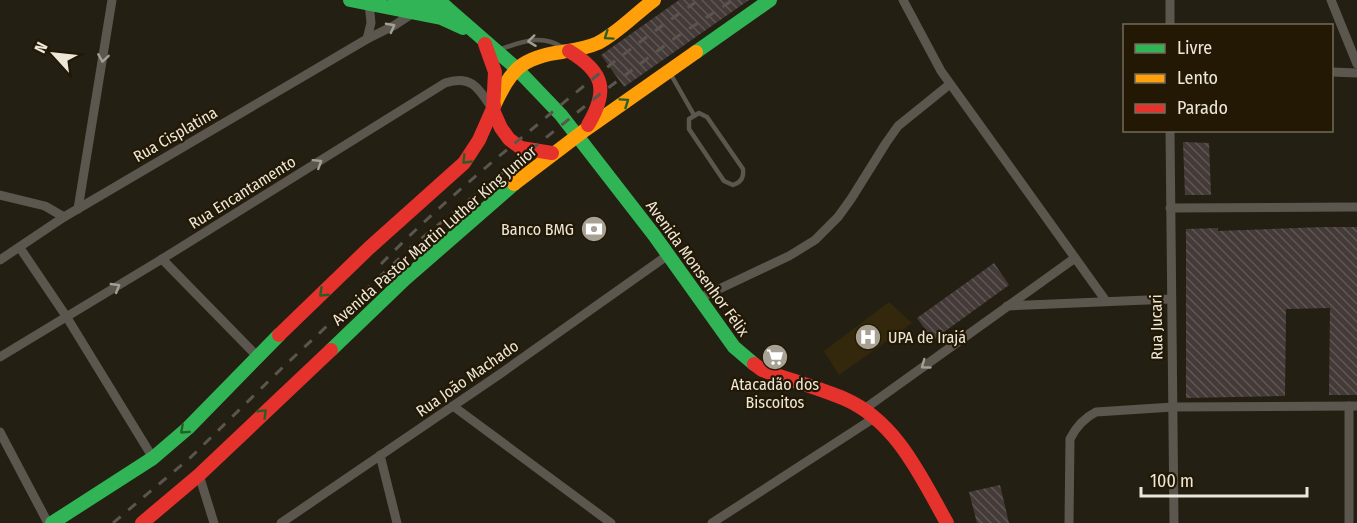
<svg xmlns="http://www.w3.org/2000/svg" width="1357" height="523" font-family="'Fira Sans Condensed',sans-serif">
	<defs>
		<pattern id="building-back-hatch" width="6" height="6" patternUnits="userSpaceOnUse" patternTransform="scale(1.5)"><rect width="6" height="6" fill="#443b39"/><path d="M-1 5l2 2M0 0l6 6M5-1l2 2" fill="none" stroke="#5f5755"/></pattern>
	</defs>
	<rect width="100%" height="100%" fill="#241f13"/>
	<polygon fill="#34280c" points="889,302 912,323 839,375 824,351"/>
	<g fill="url(#building-back-hatch)">
		<polygon points="679,0 749,0 624,87 601,55"/>
		<polygon points="1183,142 1209,143 1211,195 1185,195"/>
		<polygon points="1324,227 1357,227 1357,395 1329,395 1330,308 1286,309 1285,396 1186,398 1186,229 1218,228 1218,231"/>
		<polygon points="994,263 1009,285 933,340 917,318"/>
		<polygon points="1000,485 1009,523 977,523 969,492"/>
	</g>
	<g fill="none" stroke-linecap="round" stroke-linejoin="round">
		<g stroke="#5b574e" stroke-width="4.5">
			<path d="M498,50C522,42 541,33 564,48"/>
			<polyline points="670,73 694,115"/>
			<path d="M699,113L707,117L743,169C744,178 741,182 733,185L724,181L689,129V119Z"/>
		</g>
		<g stroke="#5b574e" stroke-width="9">
			<polyline points="903,0 941,71 1106,301"/>
			<polyline points="1170,0 1170,26"/>
			<polyline points="1331,0 1357,64"/>
			<polyline points="367,39 371,23 369,3"/>
			<polyline points="1332,72 1357,73"/>
			<polyline points="1170,130 1174,523"/>
			<polyline points="0,195 45,206 64,217"/>
			<polyline points="1170,208 1357,207"/>
			<polyline points="78,209 112,0"/>
			<polyline points="20,248 66,316 153,458"/>
			<polyline points="162,259 257,356"/>
			<polyline points="0,260 64,217 367,39 395,25 413,13"/>
			<polyline points="698,299 789,256 815,240 838,217 851,199 886,143 898,126 950,84"/>
			<polyline points="1007,306 1171,299"/>
			<path d="M0,357L162,259L445,83C472,74 479,89 493,110"/>
			<polyline points="453,406 611,523"/>
			<polyline points="863,410 1075,258"/>
			<polyline points="0,432 48,523"/>
			<polyline points="380,455 397,523"/>
			<polyline points="199,475 214,523"/>
			<polyline points="281,523 500,374 668,255"/>
			<polyline points="712,523 874,418"/>
			<path d="M1069,523L1070,439C1076,427 1084,418 1096,412L1173,407L1357,406"/>
			<polyline points="1349,523 1349,406"/>
		</g>
		<g stroke="#30b455" stroke-width="14">
			<polyline points="350,0 441,18 463,28"/>
			<polyline points="395,0 446,7"/>
			<polyline points="438,0 516,68 561,115 654,235 734,347 754,364"/>
			<polyline points="696,52 770,0"/>
			<polyline points="331,350 405,279 514,184"/>
			<polyline points="52,523 153,458 188,428 279,335"/>
		</g>
		<g stroke="#ff9f0a" stroke-width="14">
			<path d="M494,106C510,70 522,57 562,52C574,50 587,48 598,43C619,32 635,14 654,0"/>
			<polyline points="514,184 585,130 696,52"/>
		</g>
		<g stroke="#e5322d" stroke-width="14">
			<polyline points="485,44 495,72 493,110 501,128 509,139 521,148 552,153"/>
			<path d="M569,51C604,72 609,90 588,125"/>
			<polyline points="279,335 369,248 464,163 479,140 494,106"/>
			<path d="M754,364L762,370C790,380 819,388 845,399C897,422 921,477 947,523"/>
			<polyline points="142,523 199,475 331,350"/>
		</g>
		<g stroke="#5a564d" stroke-width="3" stroke-dasharray="10 10" stroke-linecap="butt">
			<path d="M381,264C430,214 483,169 537,125C589,81 642,38 699,0"/>
			<polyline points="113,523 191,457 281,369 417,242 600,94 672,40 733,0"/>
		</g>
	</g>
	<defs><path id="oneway-chevron" d="M-2-3.5L2.5 0L-2 3.5" fill="none" stroke-width="1.6" stroke-linecap="round" stroke-linejoin="round" transform="scale(1.5)"/></defs>
	<g stroke="#a49f94">
		<use href="#oneway-chevron" transform="translate(391 27) rotate(-28)"/>
		<use href="#oneway-chevron" transform="translate(532 41) rotate(173)"/>
		<use href="#oneway-chevron" transform="translate(103 58) rotate(99)"/>
		<use href="#oneway-chevron" transform="translate(318 163) rotate(-32)"/>
		<use href="#oneway-chevron" transform="translate(116 287) rotate(-31)"/>
		<use href="#oneway-chevron" transform="translate(925 365) rotate(144)"/>
	</g>
	<g stroke="#285e28">
		<use href="#oneway-chevron" transform="translate(608 36) rotate(145)"/>
		<use href="#oneway-chevron" transform="translate(625 102) rotate(-34)"/>
		<use href="#oneway-chevron" transform="translate(466 160) rotate(134)"/>
		<use href="#oneway-chevron" transform="translate(323 293) rotate(136)"/>
		<use href="#oneway-chevron" transform="translate(263 413) rotate(-44)"/>
		<use href="#oneway-chevron" transform="translate(184 430) rotate(138)"/>
	</g>
	<defs>
		<g id="bank-disc" transform="scale(1.35)"><circle r="9.5" fill="#a7a194" stroke="#221803"/><path d="M-6-4H6V4H-6ZM0-2.3a2.3 2.3 0 1 0 0 4.6a2.3 2.3 0 1 0 0-4.6Z" fill="#fff"/></g>
		<g id="hospital-disc" transform="scale(1.35)"><circle r="9.5" fill="#a7a194" stroke="#221803"/><path d="M-5-5h3v3.5h4V-5h3V5h-3V1.5h-4V5h-3Z" fill="#fff"/></g>
		<g id="supermarket-disc" transform="scale(1.35)"><circle r="9.5" fill="#a7a194" stroke="#221803"/><path d="M-6-5.5h2.5l.6 2H6L4.5 2H-2.5L-4.4-4H-6ZM-1.5 3.2a1.3 1.3 0 1 0 .1 0ZM3 3.2a1.3 1.3 0 1 0 .1 0Z" fill="#fff"/></g>
	</defs>
	<g fill-rule="evenodd">
		<use href="#bank-disc" x="594" y="229"/>
		<use href="#hospital-disc" x="868" y="337"/>
		<use href="#supermarket-disc" x="775" y="357"/>
	</g>
	<g text-anchor="middle" stroke-width="4.5" stroke-linejoin="round" paint-order="stroke">
		<g font-size="16" fill="#ede7da" stroke="#221803">
			<text transform="translate(175 134) rotate(-30)" y="6">Rua Cisplatina</text>
			<text transform="translate(242 192) rotate(-32)" y="6">Rua Encantamento</text>
			<text transform="translate(434 235) rotate(-41)" y="6">Avenida Pastor Martin Luther King Junior</text>
			<text transform="translate(698 268) rotate(54)" y="6">Avenida Monsenhor Félix</text>
			<text transform="translate(1156 327) rotate(-91)" y="6">Rua Jucari</text>
			<text transform="translate(467 378) rotate(-35)" y="6">Rua João Machado</text>
		</g>
		<g font-size="16" fill="#ede7da" stroke="#221803" text-anchor="end">
			<text x="574" y="235">Banco BMG</text>
			<text x="888" y="343" text-anchor="start">UPA de Irajá</text>
			<text x="775" y="390" text-anchor="middle">Atacadão dos<tspan x="775" dy="18">Biscoitos</tspan></text>
		</g>
	</g>
	<rect x="1123" y="24" width="210" height="108" fill="#221803" stroke="#736b59" stroke-width="1.5"/>
	<rect x="1135" y="44" width="30" height="9" fill="#30b455" stroke="#736b59" stroke-width="1.5"/>
	<text x="1177" y="54" font-size="18" fill="#ede7da">Livre</text>
	<rect x="1135" y="74" width="30" height="9" fill="#ff9f0a" stroke="#736b59" stroke-width="1.5"/>
	<text x="1177" y="84" font-size="18" fill="#ede7da">Lento</text>
	<rect x="1135" y="104" width="30" height="9" fill="#e5322d" stroke="#736b59" stroke-width="1.5"/>
	<text x="1177" y="114" font-size="18" fill="#ede7da">Parado</text>
	<g transform="translate(54 54) rotate(297)" stroke="#221803" stroke-width="4.5" paint-order="stroke">
	<path d="M0-4.5L10 22L0 15L-10 22Z" fill="#ede7da"/>
	<text y="-9" font-size="16" font-weight="bold" text-anchor="middle" fill="#ede7da">N</text>
	</g>
	<path d="M1141 487v9h166v-9" fill="none" stroke="#ede7da" stroke-width="3"/>
	<text x="1150" y="487" font-size="18" fill="#ede7da" stroke="#221803" stroke-width="4.5" paint-order="stroke">100 m</text>
</svg>
